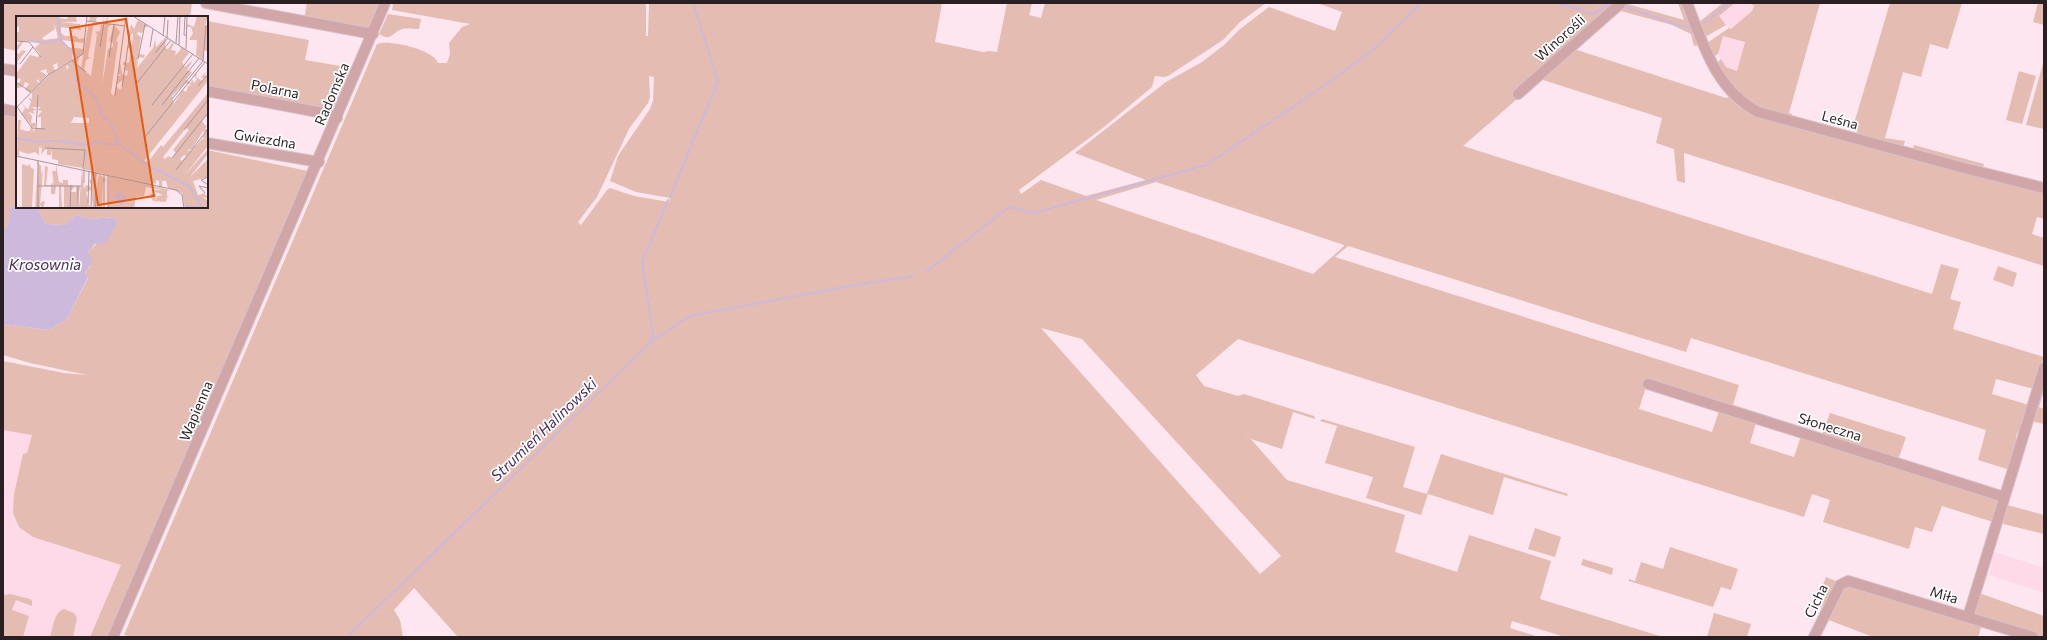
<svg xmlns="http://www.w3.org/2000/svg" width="2047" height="640" font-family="Commissioner,sans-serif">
	<rect width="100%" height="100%" fill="#fde6ef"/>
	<g fill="#fed9e7">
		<polygon points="1735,3 1751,3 1754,6 1752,11 1731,30 1719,16"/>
		<polygon points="1723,35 1745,42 1737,71 1726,67 1718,54"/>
		<polygon points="3,364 121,565 90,637 3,637"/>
		<polygon points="1991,551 2044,568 2044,593 1989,575 1992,564"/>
	</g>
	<g fill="#e4bcb2" fill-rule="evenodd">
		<polygon points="3,3 192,3 190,17 17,17 17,51 3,48"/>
		<polygon points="307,3 380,3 368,30 304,19"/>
		<path d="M393,3H646V36H648L649,3L714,4V3H942L935,42L983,52L989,51L997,52L1007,3H1032L1029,15L1041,18L1045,3H1266L1240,22L1223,40L1168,76L1164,77L1155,76L1152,87L1104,127L1019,190L1021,194L1041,180L1086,196L1146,180L1075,153L1166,82L1202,62L1224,45L1240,29L1269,7L1335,31L1342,12L1317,3H1599L1597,6L1600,3H1624L1684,20L1678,3H1682L1699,45L1694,46L1691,34L1672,25L1621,11C1605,25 1590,34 1574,49L1726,98L1729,97L1739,107L1763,119L2044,192V219L2037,217L2032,234L2044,238V266L1684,153L1685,183L1677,181L1674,149L1656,143L1662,118L1540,79L1463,146L1932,294L1941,264L1959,269L1950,299L1961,302L1953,329L2044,357L2034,389L1996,379L1992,394L2029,405L2022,431L2017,433L2016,438L2018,443L2010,470L1978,460L1986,430L1691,338L1686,352L1348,246L1335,257L1739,385L1732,408L1646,387L1639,409L1712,432L1719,411L1756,423L1750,443L1794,457L1801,436L1999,499L2000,503L1993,522L1942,506L1932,532L1915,527L1909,549L1823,522L1830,500L1812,494L1804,517L1238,339L1196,375L1204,386L1238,396L1244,394L1314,416L1315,419L1293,412L1282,449L1251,439L1233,419L1287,480L1405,515L1395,552L1457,572L1469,535L1551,561L1540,599L1663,637H1565L1512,621L1510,628L1539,637H458L414,588L394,610L400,620L403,637H133L124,635L377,44C389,39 434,50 438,63H447L450,54L449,43L462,27L470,24L392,10ZM649,76L654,77L653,101L650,109L618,156L610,181L636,192L670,198L669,202L634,196L610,188L607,190L581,225L578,222L597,197L629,129L648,103L650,97ZM1156,182L1344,245V246L1313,274L1096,200ZM1041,328L1082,339L1281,556L1260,574Z"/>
		<polygon points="1723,3 1735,3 1719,16 1726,25 1705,37 1699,22"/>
		<polygon points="1751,3 1820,3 1789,113 1792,114 1791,118 1759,108 1740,96 1716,64 1721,59 1726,67 1737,71 1745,42 1723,36 1718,54 1713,57 1707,43 1729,28 1731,29 1752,11 1754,6"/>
		<polygon points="1890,3 1962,3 1948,49 1930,44 1921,77 1903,72 1885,138 1905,141 1903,147 1856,134 1857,131 1852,130"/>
		<polygon points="2038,3 2044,3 2044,25 2033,22"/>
		<path d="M388,14L421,19L419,29C414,29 407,28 402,29C391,33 392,42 379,34Z"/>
		<polygon points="207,21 309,40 305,60 352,68 334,110 207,87"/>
		<polygon points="2044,60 2044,129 2026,125"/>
		<polygon points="2019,71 2036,76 2022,124 2006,120"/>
		<polygon points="3,114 17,116 17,206 9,208 9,221 6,230 3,229"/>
		<polygon points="1914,145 1921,147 1984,164 1983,167 1913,149"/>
		<path d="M207,150L308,171L107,637H90L121,565L33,537L19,527L13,513L14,494L23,454L27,453L32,435L3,430V361L64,373L87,375L30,363L3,355V324L49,330L67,319L88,278L85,274L90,266L87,253C97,242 110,236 117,223L115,217L90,219L77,215L64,225L46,224L37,208L29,207H207Z"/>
		<polygon points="1998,266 2017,273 2013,287 1993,280"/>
		<polygon points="2044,383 2044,391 2039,407 2044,409 2044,424 2031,421"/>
		<polygon points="1830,413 1906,437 1898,460 1822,436"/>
		<polygon points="1322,419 1415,447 1403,487 1427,494 1441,454 1568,494 1567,496 1504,477 1493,515 1428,494 1421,515 1366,498 1373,477 1325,463 1337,426 1320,421"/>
		<polygon points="2007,505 2044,515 2044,534 2003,524"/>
		<polygon points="1535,528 1561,537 1555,557 1528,549"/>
		<polygon points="1670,547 1738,569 1731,590 1721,587 1713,607 1629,581 1629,579 1635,581 1641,562 1663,569"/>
		<polygon points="1583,559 1613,568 1612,575 1581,565"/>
		<polygon points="1826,577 1838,582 1823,609 1821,609 1825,597 1819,595"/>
		<polygon points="1851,585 1982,624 1978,637 1873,637 1826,619 1842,590"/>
		<polygon points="1979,593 2044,616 2044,637 1978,617 1974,613"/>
		<polygon points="10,594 30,599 32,601 32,606 16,600 12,610 29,616 23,637 3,637 3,595"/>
		<path d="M64,609L74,613L77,618L73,637H50C53,628 54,612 64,609Z"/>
		<polygon points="1714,613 1751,624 1747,637 1707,637"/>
	</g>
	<polygon fill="#ccb9dc" points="15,206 37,208 46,224 64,225 77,215 90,219 115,217 117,223 106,243 95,244 87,253 93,260 85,274 88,277 67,319 49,330 3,324 3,229 6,229 9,221 9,208"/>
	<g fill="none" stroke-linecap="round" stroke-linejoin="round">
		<g stroke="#ccb9dc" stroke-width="2">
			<path d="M1558,3L1592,14C1601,12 1604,4 1613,4"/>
			<polyline points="1623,6 1681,26 1692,28"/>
			<polyline points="1704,23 1729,3"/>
			<polyline points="670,197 718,81 693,3"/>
			<polyline points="927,271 1008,208 1011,207 1034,213 1206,165 1327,84 1374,49 1421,3"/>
			<polyline points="650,342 690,316 844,287 913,276"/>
			<polyline points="347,637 650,343 653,334 642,262 668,200"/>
		</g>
		<g stroke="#d7c2ca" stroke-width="12">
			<g id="minor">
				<polyline points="206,3 373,34"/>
				<path d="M1687,3C1703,44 1716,90 1758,112L1964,168L2044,188"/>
				<polyline points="3,69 17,71"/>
				<polyline points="207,91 323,113 337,118"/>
				<polyline points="1518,94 1621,3"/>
				<polyline points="3,109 17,112"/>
				<polyline points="207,143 319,162"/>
				<polyline points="1648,384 2004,497"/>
				<polyline points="1968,617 2044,368"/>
				<polyline points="113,637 385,3"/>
				<polyline points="1814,637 1840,585 1848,581 2033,637"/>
			</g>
		</g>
		<use href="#minor" stroke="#d0a6a9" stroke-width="10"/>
	</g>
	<g text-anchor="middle" stroke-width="3.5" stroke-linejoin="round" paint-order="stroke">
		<g font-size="14" fill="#2a1f23" stroke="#fff">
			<text transform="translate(1560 38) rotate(-42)" y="5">Winorośli</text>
			<text transform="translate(275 89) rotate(11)" y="5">Polarna</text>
			<text transform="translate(332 94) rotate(-67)" y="5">Radomska</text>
			<text transform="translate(1840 120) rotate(15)" y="5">Leśna</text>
			<text transform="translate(265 139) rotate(9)" y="5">Gwiezdna</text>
			<text transform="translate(196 411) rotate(-67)" y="5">Wapienna</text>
			<text transform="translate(1830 427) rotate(17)" y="5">Słoneczna</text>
			<text transform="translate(1944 595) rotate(17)" y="5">Miła</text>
			<text transform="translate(1816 601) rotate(-64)" y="5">Cicha</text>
		</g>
		<g font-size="15" font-style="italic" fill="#472c5a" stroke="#fff">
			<text x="45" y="270">Krosownia</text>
			<text transform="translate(544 430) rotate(-44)" y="5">Strumień Halinowski</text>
		</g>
	</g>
	<g transform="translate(16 16)">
		<rect width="192" height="192" fill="#fde6ef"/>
		<path d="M0,0H43V2L51,3L52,0L60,1L61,6H44L64,8L65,14L45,11V17L49,20H60L63,23L69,22L68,27L46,24L51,31L67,33L68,29L67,37L61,42L56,38L57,44L42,52L41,47L37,49L39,55L32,59L30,53L24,55L31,59L24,67L22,63L20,65L24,67L7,84L14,77L9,73L13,68L9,66L7,71L0,72V66L2,68L5,64L3,62L0,66V58L14,39L22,41L24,38L19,32L25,26L8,25L0,36L3,38L6,34L10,35L1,46L3,49L0,47V30L5,26L1,24L0,27V16H3V10L0,12ZM37,6L40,13L42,22L28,24L26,22L39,13ZM74,0H81L80,6L74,5L73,10L78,6L72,41H75L70,44L68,54L75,60L81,18L79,16L84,15L85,7L89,11L86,1L89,7L92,0L91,8H95L92,11L86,70L92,33L97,31V27L93,25L98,9L104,16L100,25L102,26L95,77L98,80L100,70L104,74L106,71L107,64L100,69L102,60L106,59L102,58L104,46L106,58L111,60L112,55L109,54V49H107V46L113,47L115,33L112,32V29H116L117,17L112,23L115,8L118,13L122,4L133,11H129L126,17L122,16L121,18L125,21L122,40L123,38L129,39L128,42L122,41L121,52L137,32L139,23L140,31L150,21L149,32L152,33L157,26L158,27L155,34L160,35L159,40L165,33L164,30L173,37L166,46L169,51L177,44L171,54L176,56L170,64L175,67L176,63L178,67L181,63L178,60L181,56L180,61L186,65L188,63L185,61L191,55L188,60L192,59V65L128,145L132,146L145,129L147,131L192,77V101L190,100L186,105L190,110L192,108L189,113H192V130L168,160L192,133V138L173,162L192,143V161L177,165L182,179L189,177V178L190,180L192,178V182L187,181L192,185V192H169L166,177L152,172L150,165H146V171L148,172L143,171V165L140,164V168L136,166V170L68,153V140L67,152L42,148V144L36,143V131L35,139H31V132L25,138L26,132L23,131V139L19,136L12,138L3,135V139L6,140L1,139L2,104H5L4,113L10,115H14L15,109L7,99H5L9,92L6,87L11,93L13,92L15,85L12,82L16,83V76L34,58L50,49L51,54L53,51L50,49L64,40L61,48L65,52ZM169,67L176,69L172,70L170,76L167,74L158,88L156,80ZM16,91H25L21,94L26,95L21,101H25V112H19L18,116L16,111H19V107H15L16,100L12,96L19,98L17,95L20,94ZM58,101L73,102V107H55ZM170,112L173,114L157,134L160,137L156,142L152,140L149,143L147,141ZM187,115L189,117L186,121L189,123H186L166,145L164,143L168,139L170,140L174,135L171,134L176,133ZM181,0H192L189,10L192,9V36L188,34L187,44L180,39L181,24H173L177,17L175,11H171V8L178,11ZM20,144L25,150V158L27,154L24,188L26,185L29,186L27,192L24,189V192H19L22,149ZM13,147L15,152L18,153L16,192H6V148L12,150ZM40,148L43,166L47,167L46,150L47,164H52V169L59,170L54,176H60V170H64L61,192H48V170L45,171L46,192H43V170H40L39,178H35V170H28L29,150L32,151L30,169H35L37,166L38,170L36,155H40ZM66,153L68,173L70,169L76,171L73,165L77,162V157H82L77,163L80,172L83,158L90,164L87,167L86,192H77L75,174L70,176L74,192H63ZM93,160L154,174L151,175V180L154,181H151L150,186L137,185L134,180V178H140L139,185L141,180L147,179L134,174H147L130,171L128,180L120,181L118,192H92Z" fill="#e4bcb2" fill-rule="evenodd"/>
		<path d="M100,176L110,180L108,188L103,189L100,185Z" fill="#ccb9dc"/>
		<path fill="none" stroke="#ccb9dc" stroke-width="2" d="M42,0L45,23M14,25L29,27L45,24L61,41M62,51L60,64L80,82L86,99L93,105M94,106L103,128M0,122L22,126L40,125M42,125L72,129M91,128H103L133,150L173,170L187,192M72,129L79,126L90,128M169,190L186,192"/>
		<path fill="none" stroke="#a9969d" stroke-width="1" d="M117,0L192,48M169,0L168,19H170M71,5L109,10M147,20L149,0M151,22L152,4M0,25L13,26L25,41M160,27L162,0M163,29L164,0M84,31L88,7M134,31L137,13M170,33L171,0M139,37L152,22M93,41L98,9M122,43L129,8M56,45L70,56M4,48L17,31M0,66L15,76M121,67L155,24M182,70L192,58M106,71L113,23M99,80L110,0M156,83L187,45L190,9M136,89L177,38M146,89L183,42M1,91L16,112L29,113M0,92L32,59L67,38L71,0M20,112L22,79M168,114L192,84M129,121L189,46M29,132L69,134L67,153M0,140L160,174L166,179L168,192M156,142L192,97M160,154L192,113M88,158V192M192,161L185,164L192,169M68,167V153M22,170H65M189,177L183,170L192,172M72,187L73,155M22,192V144M54,192L55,169M62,192V170M75,192L76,155M79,192L80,156M92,192V159"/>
		<path fill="#e8590c" fill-opacity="0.15" stroke="#e8590c" stroke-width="2" d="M110,3L138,180L82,189L54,12Z"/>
		<rect width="192" height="192" fill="none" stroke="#2a1f23" stroke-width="2"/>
	</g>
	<rect width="2047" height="640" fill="none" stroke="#2a1f23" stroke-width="8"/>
</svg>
